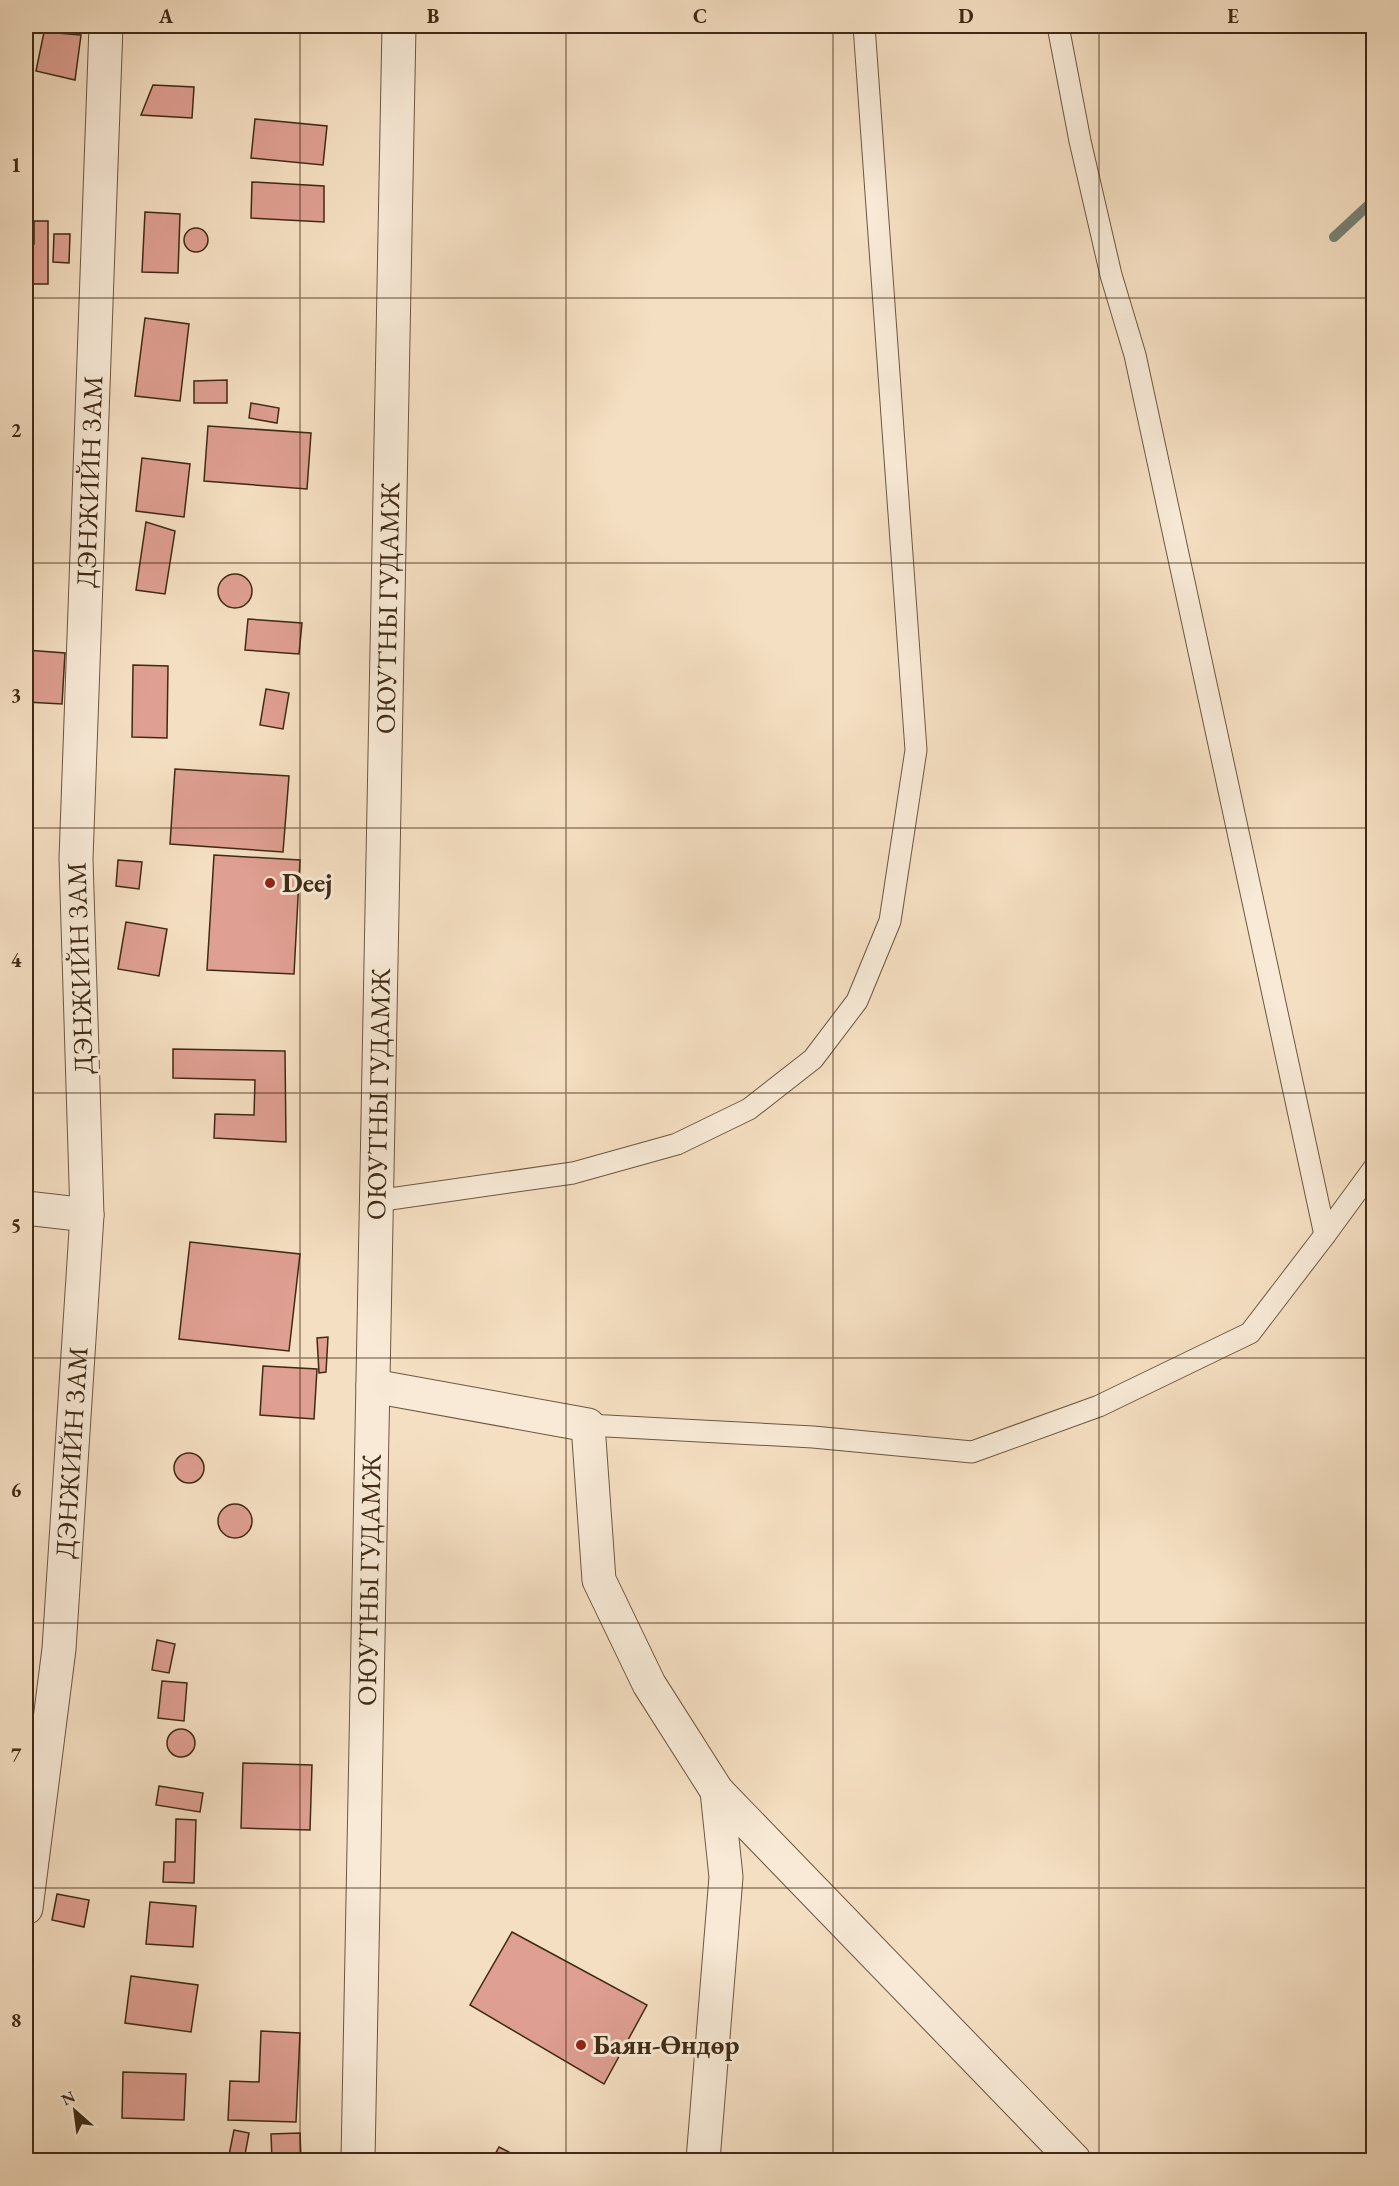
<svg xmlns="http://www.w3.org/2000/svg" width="1399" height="2186" font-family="'EB Garamond',serif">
	<rect width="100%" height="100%" fill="#f5dfc2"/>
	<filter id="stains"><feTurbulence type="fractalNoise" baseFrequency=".00333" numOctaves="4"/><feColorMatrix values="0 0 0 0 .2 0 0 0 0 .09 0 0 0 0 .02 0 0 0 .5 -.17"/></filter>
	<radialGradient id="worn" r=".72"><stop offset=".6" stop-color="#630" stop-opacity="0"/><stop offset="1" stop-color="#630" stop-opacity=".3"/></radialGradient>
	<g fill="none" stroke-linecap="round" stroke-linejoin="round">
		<polyline stroke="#778276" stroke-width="10" points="1334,237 1374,200"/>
	</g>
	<g fill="#df9f92" stroke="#3f2a14" stroke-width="1.5">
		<polygon points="44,32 81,35 75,80 36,71"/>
		<polygon points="153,85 194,87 192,118 141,115"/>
		<polygon points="255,119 327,126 323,165 251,158"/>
		<polygon points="252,182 324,186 324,222 251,218"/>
		<polygon points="145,212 180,214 178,273 142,272"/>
		<polygon points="34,221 48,221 48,284 26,284 26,244 34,244"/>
		<circle cx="196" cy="240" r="12"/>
		<polygon points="54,234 70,234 69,263 53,262"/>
		<polygon points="26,306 30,311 32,321 26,331"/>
		<polygon points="145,318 189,324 180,401 135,396"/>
		<polygon points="227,380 227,403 194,403 194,381"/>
		<polygon points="251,403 279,408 277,423 249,418"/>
		<polygon points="208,426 311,433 307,489 204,481"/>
		<polygon points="142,458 190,464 184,517 136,511"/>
		<polygon points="146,522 175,531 165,594 136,590"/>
		<circle cx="235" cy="591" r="17"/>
		<polygon points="248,619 302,623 299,654 245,650"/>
		<polygon points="26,650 65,653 62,704 26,702"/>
		<polygon points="133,665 168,666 167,738 132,737"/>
		<polygon points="266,689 289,693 283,729 260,725"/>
		<polygon points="175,769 289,776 283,852 170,844"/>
		<polygon points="214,855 300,860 294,974 207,970"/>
		<polygon points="118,860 142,862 139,889 116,886"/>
		<polygon points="126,922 167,929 159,976 118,969"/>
		<polygon points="173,1049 285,1051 286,1142 214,1138 215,1114 254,1115 255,1080 173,1078"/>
		<polygon points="190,1242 300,1254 289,1351 179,1339"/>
		<polygon points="328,1337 326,1372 319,1373 317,1338"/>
		<polygon points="263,1366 317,1369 314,1419 260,1415"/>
		<circle cx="189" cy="1468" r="15"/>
		<circle cx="235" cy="1521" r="17"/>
		<polygon points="157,1640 175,1644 169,1673 152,1670"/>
		<polygon points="162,1681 187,1683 184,1721 158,1718"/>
		<circle cx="181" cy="1743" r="14"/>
		<polygon points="243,1763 312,1765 310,1830 241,1828"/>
		<polygon points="159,1786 203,1793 200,1812 156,1805"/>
		<polygon points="176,1819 196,1820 194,1883 163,1882 164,1862 175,1862"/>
		<polygon points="57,1894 89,1900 84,1927 52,1920"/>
		<polygon points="150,1902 196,1906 193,1947 146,1944"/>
		<polygon points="512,1932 647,2005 604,2084 470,2005"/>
		<polygon points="131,1976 198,1985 191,2032 125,2023"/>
		<polygon points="261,2031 300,2033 296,2122 228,2120 230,2081 259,2082"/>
		<polygon points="123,2072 186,2074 184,2120 122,2118"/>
		<polygon points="234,2130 249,2133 244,2160 228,2160"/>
		<polygon points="300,2133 301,2160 272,2160 271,2134"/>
		<polygon points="499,2147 524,2160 492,2160"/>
	</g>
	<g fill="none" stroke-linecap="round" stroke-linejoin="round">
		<g stroke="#6c5740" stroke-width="23">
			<g id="service">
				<polyline points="1058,26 1080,141 1111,275 1135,355 1325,1235"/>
				<polyline points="376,1201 573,1173 677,1144 749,1109 813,1059 857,1001 890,921 916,750 864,26"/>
				<polyline points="588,1425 813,1437 972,1452 1099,1406 1250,1333 1325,1235 1374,1168"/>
			</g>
		</g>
		<g stroke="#6c5740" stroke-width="35">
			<g id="minor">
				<polyline points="26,1208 87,1215"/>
				<polyline points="373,1386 588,1425 599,1580 649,1684 717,1791 1074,2160"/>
				<path id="s1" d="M26,1908L59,1649L87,1215L76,859L106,26"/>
				<polyline points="703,2160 726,1877 717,1791"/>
			</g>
		</g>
		<g stroke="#6c5740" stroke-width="35">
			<g id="tertiary">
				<path id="s2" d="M358,2160L399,26"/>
			</g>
		</g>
		<use href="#service" stroke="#f8ead7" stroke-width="21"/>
		<use href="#minor" stroke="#f8ead7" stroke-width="33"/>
		<use href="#tertiary" stroke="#f8ead7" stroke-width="33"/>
	</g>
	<path fill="none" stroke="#3f2a14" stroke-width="1.5" stroke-opacity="0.55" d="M300,26V2160M566,26V2160M833,26V2160M1099,26V2160M26,298H1374M26,563H1374M26,828H1374M26,1093H1374M26,1358H1374M26,1623H1374M26,1888H1374"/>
	<g fill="#8f2418" stroke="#f8ead7" stroke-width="2">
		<circle cx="270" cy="883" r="6"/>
		<circle cx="581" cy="2045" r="6"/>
	</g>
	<g text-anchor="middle" stroke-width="6" stroke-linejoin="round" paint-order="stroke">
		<g font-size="27" fill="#3f2a14" stroke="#f8ead7">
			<text dy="9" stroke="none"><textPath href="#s1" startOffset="1430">ДЭНЖИЙН ЗАМ</textPath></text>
			<text dy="9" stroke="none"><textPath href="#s2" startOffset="1552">ОЮУТНЫ ГУДАМЖ</textPath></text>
			<text transform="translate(80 968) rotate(-92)" y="9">ДЭНЖИЙН ЗАМ</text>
			<text dy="9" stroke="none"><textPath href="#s2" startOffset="1066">ОЮУТНЫ ГУДАМЖ</textPath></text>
			<text dy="9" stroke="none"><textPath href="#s1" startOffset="458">ДЭНЖИЙН ЗАМ</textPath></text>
			<text dy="9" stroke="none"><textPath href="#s2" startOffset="580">ОЮУТНЫ ГУДАМЖ</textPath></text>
		</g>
		<g font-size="27" font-weight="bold" fill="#3f2a14" stroke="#f8ead7" text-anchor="start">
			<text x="282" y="892">Deej</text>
			<text x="593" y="2054">Баян-Өндөр</text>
		</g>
	</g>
	<rect width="1399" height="2186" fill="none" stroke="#f5dfc2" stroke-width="66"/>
	<g transform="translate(75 2111) rotate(332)" stroke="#f8ead7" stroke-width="4.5" paint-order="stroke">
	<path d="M0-4.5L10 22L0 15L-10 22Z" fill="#3f2a14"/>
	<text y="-9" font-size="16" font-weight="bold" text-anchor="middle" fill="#3f2a14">N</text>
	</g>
	<rect x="33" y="33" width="1333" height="2120" fill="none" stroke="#3f2a14" stroke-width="2"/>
	<g font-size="20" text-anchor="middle" font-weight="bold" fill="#3f2a14">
		<text x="166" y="23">A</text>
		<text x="433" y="23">B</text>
		<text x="700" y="23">C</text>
		<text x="966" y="23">D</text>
		<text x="1233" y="23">E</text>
		<text x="16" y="172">1</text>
		<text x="16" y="437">2</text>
		<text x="16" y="702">3</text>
		<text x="16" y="967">4</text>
		<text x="16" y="1232">5</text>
		<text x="16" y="1497">6</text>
		<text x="16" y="1762">7</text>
		<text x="16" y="2027">8</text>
	</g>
	<rect width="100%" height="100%" filter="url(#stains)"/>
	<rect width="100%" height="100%" fill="url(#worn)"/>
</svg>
